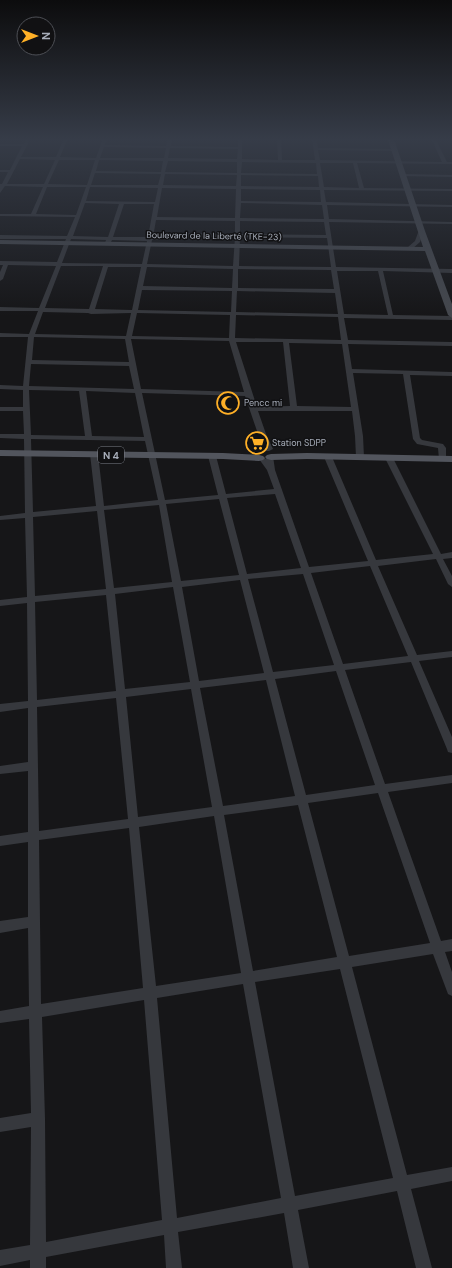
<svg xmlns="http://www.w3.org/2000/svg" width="452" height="1268" font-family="'DM Sans',sans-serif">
	<rect width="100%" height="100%" fill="#161618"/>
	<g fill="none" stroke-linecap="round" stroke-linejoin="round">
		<g fill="#36383d" fill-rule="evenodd">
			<path d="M27,138H31L21,157H56L64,138H68L60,157L96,158L103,138H107L105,145L166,146L168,138H172L171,146L238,147V138H242V159L278,160L277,138H281L282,160H315L312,138H316L318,148L394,149L396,150L394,151L318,150L320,160L442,162L431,138H435L447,162H452V164L357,163L364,188L452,189V191L324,190L326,202L452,205V207L327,205L329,219L452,222V224L329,222L336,267L452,269V273L383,271L393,315L452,316V320L344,318L348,340L452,342V346L348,344L352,369L452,372V376L410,375L420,438L422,440L443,444L446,448V461H440L439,459L438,448L417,444L413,439L403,374L353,373L363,436L364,457L360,459L356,457L355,436L352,411H258L266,434L273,449L269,451H266L265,447L264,451H261L257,449L258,434L245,396L142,393L165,500L218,495L208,456L212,454L216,456L226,494L274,489L267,470L259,459L263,457L266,459L267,456H273L275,470L309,567L368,561L324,457L328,455L332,457L376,560L433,554L385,458L389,456L393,458L441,554L452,552V558L443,559L452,576V587L448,584L436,559L378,566L417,655L452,651V657L419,661L452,737V753L448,752L447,749L411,662L345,670L385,784L452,775V783L388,792L441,941L452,939V951L445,952L452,972V996L448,994L433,954L352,967L407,1175L452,1167V1181L411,1189L432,1268H416L397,1191L298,1210L309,1268H293L284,1213L178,1232L182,1268H166L164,1235L46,1257V1268H30V1260L0,1266V1250L30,1245L31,1127L0,1132V1118L31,1113L29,1019L0,1023V1011L29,1006L28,928L0,933V921L28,917V842L0,846V836L28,832V771L0,774V766L28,762V708L0,712V704L28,701L27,603L0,606V600L27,597L25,518L0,520V516L25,513L24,439L0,438V434H24L23,411H0V407H23V390L0,389V385L23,386L28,337H0V333L29,334L38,311H0V307L39,308L56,266L8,265L3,279L0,281V272L3,265H0V261L57,262L66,239H0V235L67,236L75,217L0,216V214H31L43,187L5,186L0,193V184H2L8,172H0V170H10L22,146H0V144H24ZM104,147L166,148L164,158H100ZM170,148L238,149L237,159L168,158ZM20,159L55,160L44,184H7ZM59,160H95L87,185L48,184ZM99,160L163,161L161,172L96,171ZM168,161L237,162V173L165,172ZM242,162L316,163L317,174L241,173ZM320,163H353L359,188L324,187ZM95,173L161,174L158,185H91ZM165,174L237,175L236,186L163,185ZM241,175L318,176L319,187L241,186ZM47,187H86L76,215L36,214ZM90,187L158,188L155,202L86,201ZM162,188L236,189L235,218L157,217ZM241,189L320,190L321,202L241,201ZM85,203L119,204L108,237L73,236ZM241,203L322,205L324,219L240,218ZM124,204H154L148,237H113ZM156,220L235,221V234L189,233L153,237ZM240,221L324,222L326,235L240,234ZM189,237H235L233,266L147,264L152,240ZM240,237L327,238L331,267L239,266ZM71,239L106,240L105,243L108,245L110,244L112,240L147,241L142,264L62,263ZM61,266H103L89,309L45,308ZM108,267H141L132,310L95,309ZM147,267L233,269L232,288L143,286ZM238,269L331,270L334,289L238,288ZM337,271H378L388,315L344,314ZM142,290L232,291L231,312L138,310ZM237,291L335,293L338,314L236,312ZM43,312L88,313L91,314L131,313L126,336L35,334ZM137,313L230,315L229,338L132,336ZM236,315L338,317L341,340L235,338ZM34,337L125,339L129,362L32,360ZM131,339L229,341L244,392L141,389ZM236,342H283L290,406L257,407ZM289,343L342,344L351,407L297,406ZM31,364L129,366L134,389L29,386ZM29,390L79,391L85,436L31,435ZM86,391L135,393L144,437L92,436ZM31,439L145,441L158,500L104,506L98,454L94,452L90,454L96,506L33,512ZM275,494L301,568L247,574L227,498ZM219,499L239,575L181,581L166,504ZM159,505L172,582L114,588L104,510ZM97,511L106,589L35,596L33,517ZM370,566L408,656L343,664L311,573ZM303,574L334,665L273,672L248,579ZM240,580L264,673L199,681L182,587ZM173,587L190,682L125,689L115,594ZM106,595L116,691L37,700L35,602ZM336,671L375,785L306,795L275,679ZM266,680L295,796L223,806L200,688ZM191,689L212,807L138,817L126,697ZM116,698L128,819L39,831L37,707ZM378,793L430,943L349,956L308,803ZM298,805L337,957L253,971L224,815ZM214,816L241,973L156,986L139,827ZM129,828L143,988L41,1004L39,840ZM340,969L393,1178L295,1196L255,982ZM243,984L281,1198L177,1218L157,998ZM144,1000L162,1220L46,1242L45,1119L42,1017Z"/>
			<polygon points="403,174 452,175 452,177 401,176"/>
			<polygon points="419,230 424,231 420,242 412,249 408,249 408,247 415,241"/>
		</g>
		<polygon fill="#44474d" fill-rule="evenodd" points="384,138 391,138 395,142 425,231 452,304 452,318 448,315 425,251 0,244 0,240 423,247 389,143"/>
		<g fill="#52555d" fill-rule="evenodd">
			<polygon points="0,450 223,453 259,455 263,456 265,458 263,460 259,461 223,459 0,456"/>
			<polygon points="307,453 452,456 452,462 307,459 271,460 267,459 265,457 267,455 271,454"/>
		</g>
	</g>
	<linearGradient id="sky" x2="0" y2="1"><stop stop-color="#0c0c0d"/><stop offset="0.44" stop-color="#363c48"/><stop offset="1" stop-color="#363c48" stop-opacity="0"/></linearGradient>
	<rect width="452" height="316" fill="url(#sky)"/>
	<defs>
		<g id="mosque-ring" transform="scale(1.15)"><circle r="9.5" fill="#111113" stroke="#ffb027" stroke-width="1.5"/><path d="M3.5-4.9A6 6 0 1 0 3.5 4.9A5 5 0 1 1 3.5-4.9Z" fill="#ffb027"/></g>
		<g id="supermarket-ring" transform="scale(1.15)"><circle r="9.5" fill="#111113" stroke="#ffb027" stroke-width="1.5"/><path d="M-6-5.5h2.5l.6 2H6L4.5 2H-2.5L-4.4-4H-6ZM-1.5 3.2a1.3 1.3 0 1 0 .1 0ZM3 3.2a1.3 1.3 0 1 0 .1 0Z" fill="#ffb027"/></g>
	</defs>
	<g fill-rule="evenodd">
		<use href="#mosque-ring" x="228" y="403"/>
		<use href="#supermarket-ring" x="257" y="443"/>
	</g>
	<g text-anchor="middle" stroke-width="3" stroke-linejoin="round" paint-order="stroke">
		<g font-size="9" fill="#a7adb9" stroke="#111113">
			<text transform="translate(214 236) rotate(1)" y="3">Boulevard de la Liberté (TKE-23)</text>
		</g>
		<g font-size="9" fill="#a7adb9" stroke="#111113" text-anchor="start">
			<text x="244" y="406">Pencc mi</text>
			<text x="272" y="446">Station SDPP</text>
		</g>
		<rect fill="#111113" stroke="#7a7e87" stroke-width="1" x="98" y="447" width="26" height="16" rx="3"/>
		<g font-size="10" font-weight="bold" fill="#a7adb9">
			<text x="111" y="459">N 4</text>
		</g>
	</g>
	<g transform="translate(36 36) rotate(90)"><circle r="19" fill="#111113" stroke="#4d4f55"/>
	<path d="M0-3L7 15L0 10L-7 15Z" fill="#ffb027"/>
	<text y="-6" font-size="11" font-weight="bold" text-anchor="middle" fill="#a7adb9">N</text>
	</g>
</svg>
